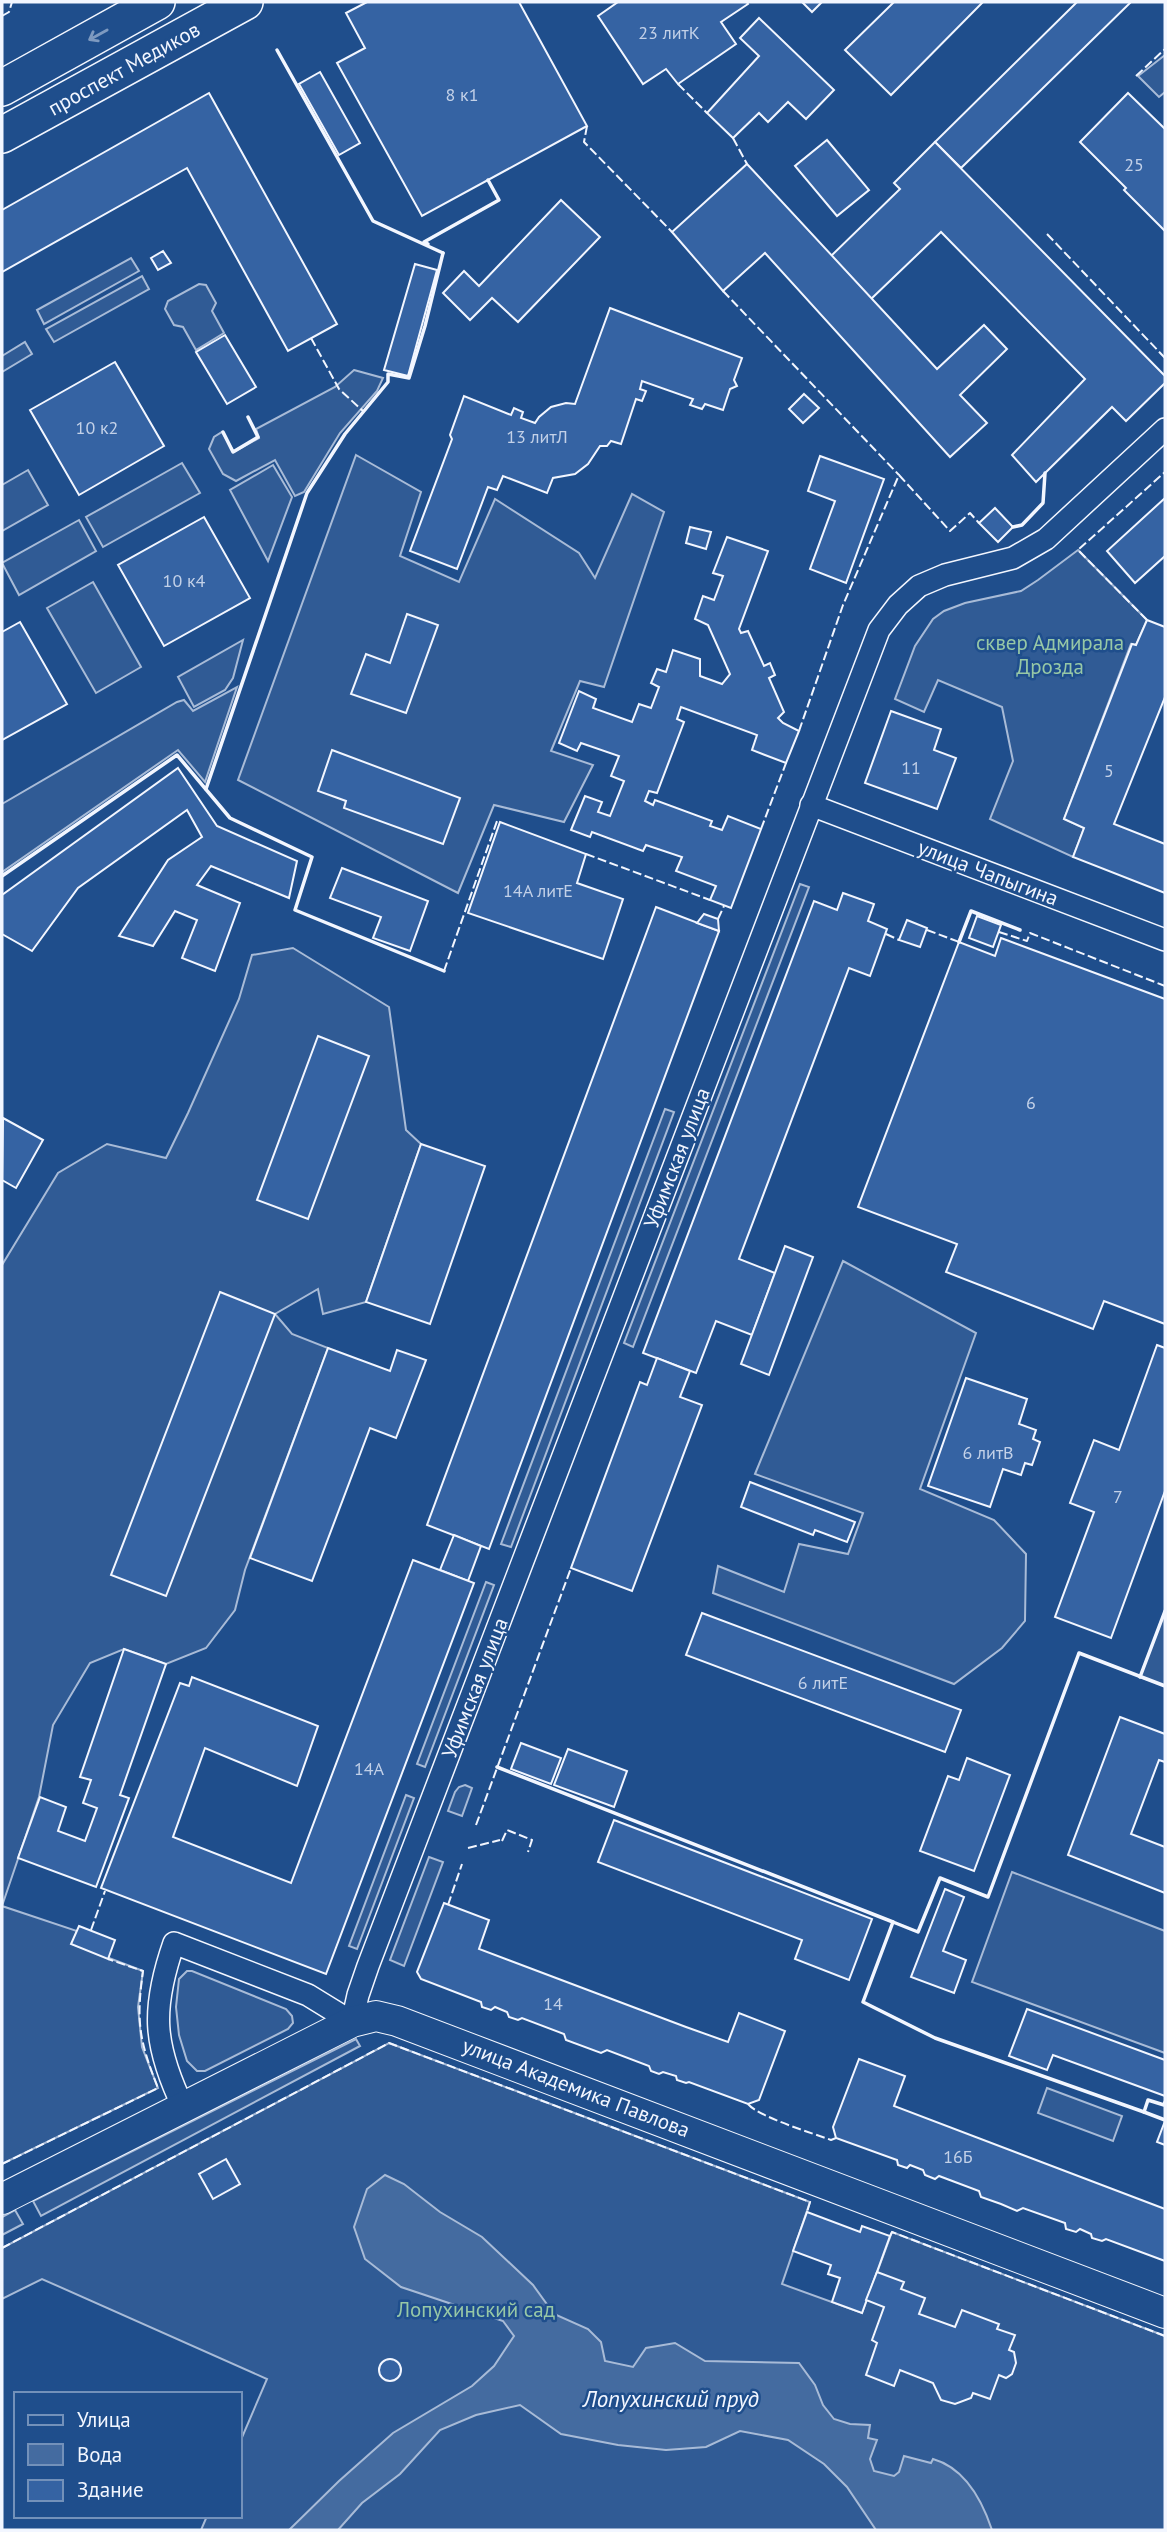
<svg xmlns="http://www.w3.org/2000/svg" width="1167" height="2532" font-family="'PT Sans',sans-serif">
	<rect width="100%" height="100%" fill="#1f4e8c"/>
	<g fill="#305b95" stroke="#a8bbd7" stroke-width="2">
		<polygon points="1165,55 1165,92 1159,97 1138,76"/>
		<polygon points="131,258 139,271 44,324 37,310"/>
		<polygon points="142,276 149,289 54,342 46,329"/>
		<polygon points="199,284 206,285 216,303 212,311 224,333 196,350 183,327 174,325 165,309 168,301"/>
		<polygon points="25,342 32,354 2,372 2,356"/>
		<polygon points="354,370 383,378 377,391 340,433 304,492 295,496 275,460 236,481 223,474 209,449 214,437 222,432 234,452 259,438 256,429 335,387"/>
		<polygon points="356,455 421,492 400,556 459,582 495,499 579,553 595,578 632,494 664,512 604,687 580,681 551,751 593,765 564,822 494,805 458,893 238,780"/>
		<polygon points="182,463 200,493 103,547 86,517"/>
		<polygon points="273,465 292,497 268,561 230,490"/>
		<polygon points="28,470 48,505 2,531 2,485"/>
		<polygon points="79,520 96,551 19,595 2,563"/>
		<polygon points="1078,550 1147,620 1136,645 1131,644 1064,819 1084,828 1073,857 990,819 1013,761 1002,707 938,680 924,712 895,699 915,646 933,619 944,611 965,603 1021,591 1038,580"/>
		<polygon points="93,582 141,667 96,693 47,608"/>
		<polygon points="243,640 233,678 225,690 194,707 178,677"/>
		<polygon points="237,687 205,782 178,750 2,872 2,804 177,702 184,700 193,711"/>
		<polygon points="800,884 809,887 633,1347 624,1343"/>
		<polygon points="293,948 389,1007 406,1130 421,1144 366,1302 323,1314 318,1289 275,1314 292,1334 328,1348 245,1570 235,1610 206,1648 166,1664 124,1649 90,1663 53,1725 39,1797 2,1906 77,1931 72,1944 143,1971 138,2007 142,2047 158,2088 2,2164 2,1265 58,1173 107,1144 166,1158 188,1113 239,999 252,955"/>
		<polygon points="665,1109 674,1112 511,1547 501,1544"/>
		<polygon points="843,1261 976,1333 920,1489 994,1520 1026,1554 1025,1621 1002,1648 954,1684 713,1593 718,1566 784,1592 799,1544 848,1554 863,1513 755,1474"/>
		<polygon points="486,1582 494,1585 425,1767 417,1764"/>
		<polygon points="1165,1611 1165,1686 1140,1677"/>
		<polygon points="465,1785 472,1788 462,1816 448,1811 455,1792 459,1787"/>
		<polygon points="406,1795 414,1798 357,1949 349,1946"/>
		<polygon points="429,1857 443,1862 404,1966 390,1960"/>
		<polygon points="1012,1872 1165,1931 1165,2053 972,1982"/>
		<polygon points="187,1971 192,1971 286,2009 292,2016 293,2023 288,2029 205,2071 197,2071 187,2061 179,2035 176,2007 179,1979"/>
		<polygon points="356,2039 360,2046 41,2216 33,2201"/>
		<polygon points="389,2043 810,2202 782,2284 862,2313 892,2232 1165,2336 1165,2530 201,2530 207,2516 240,2516 240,2442 267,2379 42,2279 2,2299 2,2248"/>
		<polygon points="1047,2088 1122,2116 1113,2141 1038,2113"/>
		<polygon points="15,2210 23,2224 2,2235 2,2217"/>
	</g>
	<path fill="#446ba0" stroke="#a8bbd7" stroke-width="2" d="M385,2175L404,2184L440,2212L482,2237L533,2285L554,2314L588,2329L601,2342L605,2361L633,2367L646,2348L675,2343L705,2361L799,2363L815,2385L823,2405L834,2419L850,2424L870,2425L868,2438L877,2440L870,2459L874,2471L894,2476L899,2472L904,2456L931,2463L933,2459C965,2468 982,2500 992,2530H876L847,2487L824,2464L788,2440L740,2431L706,2447L666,2450L618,2445L561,2434L520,2405L476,2415L440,2430L400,2474L362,2503L338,2530H289L339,2481L393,2433L472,2386L494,2366L514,2336L503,2321L401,2287L365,2259L354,2227L367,2189Z"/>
	<g fill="#3563a3" stroke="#f2f6ff" stroke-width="2">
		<polygon points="367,2 519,2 587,126 422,216 337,63 365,48 346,13"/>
		<polygon points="618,2 747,2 748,4 721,22 736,44 678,84 666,69 643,84 598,16"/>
		<polygon points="802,2 822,2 812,12"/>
		<polygon points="894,2 983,2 891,95 845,50"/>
		<polygon points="1077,2 1131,2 961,168 935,142"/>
		<polygon points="759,18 834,90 806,119 788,102 768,122 759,113 733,138 707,113 759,56 740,38"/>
		<polygon points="320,72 360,143 339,155 299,84"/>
		<polygon points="209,93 337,324 288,351 187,168 2,272 2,210"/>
		<polygon points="1128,93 1165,129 1165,231 1124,190 1126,188 1080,142"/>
		<polygon points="827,140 869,190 837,216 795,166"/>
		<polygon points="935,142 1165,376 1165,383 1126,421 1112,407 1036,482 1012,455 1085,379 941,232 871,299 831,256 900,189 894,183"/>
		<polygon points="747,164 937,369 984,325 1007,349 960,395 987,423 950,457 765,253 723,291 672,232"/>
		<polygon points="561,200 600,237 518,322 492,298 470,320 443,293 464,271 479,286"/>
		<polygon points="163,251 171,263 158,270 151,258"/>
		<polygon points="415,264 437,270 408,376 384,370"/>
		<polygon points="610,308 742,358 734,380 737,386 730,389 723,410 705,404 702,409 690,405 693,399 642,381 640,389 646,391 642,401 636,399 621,444 611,441 607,446 600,446 588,464 575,474 553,478 547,493 503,476 497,490 488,487 457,569 410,551 452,439 450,435 464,396 511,415 514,408 523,412 521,418 535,423 539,417 551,407 566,403 575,404"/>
		<polygon points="225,335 256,387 227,404 196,352"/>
		<polygon points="115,362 164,446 79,495 30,410"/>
		<polygon points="804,394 819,408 803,423 789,409"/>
		<polygon points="820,456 884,479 846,583 810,569 835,501 808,491"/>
		<polygon points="1165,498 1165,556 1135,583 1107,551"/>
		<polygon points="995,508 1013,527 998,542 979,523"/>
		<polygon points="204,517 250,598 164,646 118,565"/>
		<polygon points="690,527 711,532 706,549 686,543"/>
		<polygon points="727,537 768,551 739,629 741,633 748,631 764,666 770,663 775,675 769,678 784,712 778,718 783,723 799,731 786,763 752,750 757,735 681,707 677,719 684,722 657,793 649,791 645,801 653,805 655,800 712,821 710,826 722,830 728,816 761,829 731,908 710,900 716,886 676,871 682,857 646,845 643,851 592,832 590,837 571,830 585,796 602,802 598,812 610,816 624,781 611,776 619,756 581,743 577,751 559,743 579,691 596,699 593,708 632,722 639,704 651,708 659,687 651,683 657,669 666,672 673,650 700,659 700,676 722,684 730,674 708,625 695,619 703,596 714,600 723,576 713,573"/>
		<polygon points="407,614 438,625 406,713 351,694 366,654 390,663"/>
		<polygon points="1147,620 1165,627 1165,697 1114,824 1165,844 1165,893 1073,857 1084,828 1064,819 1132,644 1136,645"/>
		<polygon points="20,622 67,704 2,740 2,632"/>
		<polygon points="891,711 941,729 934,750 956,758 937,809 865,783"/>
		<polygon points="332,750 460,798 443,844 344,808 346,801 318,791"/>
		<polygon points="178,768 217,826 297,861 289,898 211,866 197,885 240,903 215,971 182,958 197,920 175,911 153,946 119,936 168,860 202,837 187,810 78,888 32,951 2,934 2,895"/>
		<polygon points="500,822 586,854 577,883 623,899 603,959 468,913"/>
		<polygon points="342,868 428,901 410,951 373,938 381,917 330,898"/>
		<polygon points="843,893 874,904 868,921 887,929 870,976 849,968 739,1259 775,1273 752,1335 716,1321 696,1373 643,1353 814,901 837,910"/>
		<polygon points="656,907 719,931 489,1549 427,1525"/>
		<polygon points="704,914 718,919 719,931 697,923"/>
		<polygon points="977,916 1001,925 993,947 969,938"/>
		<polygon points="907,920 927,928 920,947 899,940"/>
		<polygon points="1001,938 1165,999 1165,1324 1104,1301 1093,1329 946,1272 957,1244 858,1207 959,942 995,956"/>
		<polygon points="318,1036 369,1056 308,1219 257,1200"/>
		<polygon points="3,1118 43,1140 16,1188 2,1180"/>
		<polygon points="421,1144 485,1166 430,1324 366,1302"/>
		<polygon points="785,1246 813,1257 769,1375 741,1364"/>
		<polygon points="220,1292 275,1314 166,1596 111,1575"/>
		<polygon points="1157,1345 1165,1348 1165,1491 1111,1638 1055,1617 1094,1512 1070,1503 1094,1440 1119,1450"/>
		<polygon points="328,1348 390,1371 397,1350 426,1360 396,1438 370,1428 312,1581 250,1558"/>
		<polygon points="657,1358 690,1371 680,1397 702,1405 632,1591 571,1568 640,1382 647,1385"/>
		<polygon points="966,1378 1027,1399 1019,1424 1036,1430 1033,1439 1040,1442 1032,1465 1025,1463 1021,1475 1003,1469 990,1507 928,1486"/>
		<polygon points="750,1482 855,1522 847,1542 815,1530 813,1535 741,1507"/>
		<polygon points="454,1535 481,1546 468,1581 440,1570"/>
		<polygon points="413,1560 474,1583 326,1974 101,1888 180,1683 189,1686 192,1677 318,1726 297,1786 205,1748 173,1837 291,1883"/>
		<polygon points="702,1613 961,1710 945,1752 686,1655"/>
		<polygon points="124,1649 166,1664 120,1795 129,1798 96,1887 18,1858 40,1797 66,1807 58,1831 85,1841 97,1808 83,1803 91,1780 80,1777"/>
		<polygon points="1120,1717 1165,1734 1165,1762 1159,1760 1131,1834 1165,1847 1165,1893 1068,1855"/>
		<polygon points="521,1743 561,1758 551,1784 511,1769"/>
		<polygon points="568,1749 627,1771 614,1807 554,1785"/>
		<polygon points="967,1758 1010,1775 974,1871 920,1851 948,1776 959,1780"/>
		<polygon points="614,1820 872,1919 849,1980 795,1959 802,1940 598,1862"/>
		<polygon points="945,1889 964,1897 943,1951 966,1960 954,1993 911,1977"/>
		<polygon points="444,1903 489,1920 479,1949 686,2027 728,2042 739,2013 785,2031 759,2100 748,2104 689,2082 686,2083 677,2080 676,2076 663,2072 659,2074 651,2071 649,2066 607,2050 601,2053 566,2040 564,2034 522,2018 518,2020 509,2017 507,2012 495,2007 491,2010 482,2007 481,2002 421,1979 417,1972"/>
		<polygon points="79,1926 115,1940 108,1959 71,1944"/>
		<polygon points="1027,2009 1165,2060 1165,2096 1053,2055 1047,2070 1009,2056"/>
		<polygon points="859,2059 905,2076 894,2106 1165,2209 1165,2261 1106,2239 1102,2241 1092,2238 1091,2234 1080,2229 1076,2232 1066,2229 1065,2223 1023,2208 1017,2211 1001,2204 981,2197 979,2191 939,2176 935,2179 925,2175 923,2170 910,2165 907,2168 898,2165 897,2160 836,2138 833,2127"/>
		<polygon points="1165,2121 1165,2145 1157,2142"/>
		<polygon points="226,2159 240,2184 213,2199 199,2174"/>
		<polygon points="807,2212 860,2232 862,2226 890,2236 862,2313 832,2302 840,2278 828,2274 831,2265 793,2251"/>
		<polygon points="877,2272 904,2282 901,2289 925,2298 919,2314 955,2327 962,2310 999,2324 997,2329 1015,2335 1009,2350 1014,2352 1016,2363 1012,2374 1006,2378 999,2375 990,2399 973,2393 971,2398 955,2404 941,2400 933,2383 900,2370 894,2386 866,2375 877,2343 872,2340 884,2307 866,2300"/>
		<circle cx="390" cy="2370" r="11"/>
	</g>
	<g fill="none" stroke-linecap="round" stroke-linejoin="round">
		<g stroke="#f2f6ff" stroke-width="24">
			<g id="street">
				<polyline points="811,805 1165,940"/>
				<path d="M184,2109C153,2045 151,2009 174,1943L308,1995L352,2022L358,1995L368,1966L879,630L898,605L919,586L945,575L1013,558L1046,539L1165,429"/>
			</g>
		</g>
		<g stroke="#f2f6ff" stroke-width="32">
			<polyline id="secondary" points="2,2199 352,2022 376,2016 397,2021 1165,2313"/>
		</g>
		<g stroke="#f2f6ff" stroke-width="38">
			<g id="primary">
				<polyline points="2,88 157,2"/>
				<polyline points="2,135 245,2"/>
			</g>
		</g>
		<use href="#street" stroke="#1f4e8c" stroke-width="21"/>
		<use href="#secondary" stroke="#1f4e8c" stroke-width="30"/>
		<use href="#primary" stroke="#1f4e8c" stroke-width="35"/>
		<g stroke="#f2f6ff" stroke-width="2" stroke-dasharray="9 3.5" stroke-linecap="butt">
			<polyline points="2,16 9,12 12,2"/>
			<polyline points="1136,76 1165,49"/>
			<polyline points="678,84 707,113"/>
			<polyline points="587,126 584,142 672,232"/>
			<polyline points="733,138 747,164"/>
			<polyline points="1047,234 1165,358"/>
			<polyline points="723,291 899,475"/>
			<polyline points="311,338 339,389 364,412"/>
			<polyline points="1147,620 1078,550 1165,472"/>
			<polyline points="799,731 843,605 899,475 950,531 970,513 979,523"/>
			<polyline points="761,829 786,763"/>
			<polyline points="586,854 710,900"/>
			<polyline points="718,919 724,906"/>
			<polyline points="927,930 959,942"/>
			<polyline points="999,932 1027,941 1030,933 1165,986"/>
			<polyline points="886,934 899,940"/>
			<polyline points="444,971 497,821 500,822"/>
			<polyline points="476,1825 571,1568"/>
			<polyline points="502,1841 507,1830 532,1840 528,1852"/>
			<polyline points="468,1848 500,1840"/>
			<polyline points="448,1905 462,1864"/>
			<polyline points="91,1930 105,1891"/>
			<path d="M748,2104C759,2117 812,2133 831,2140L836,2138"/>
			<path d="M2,2164L158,2088C139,2040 136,2022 143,1971L108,1959"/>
			<polyline points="890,2236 892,2232 1165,2336"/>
			<polyline points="2,2248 389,2043 810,2202 807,2212"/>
		</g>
		<g stroke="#f2f6ff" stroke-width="3.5">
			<polyline points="277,50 373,221 443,253"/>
			<polyline points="428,244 424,242 499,200 488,180"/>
			<polyline points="223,432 233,452 258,437 248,417"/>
			<polyline points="1013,527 1022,525 1043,503 1045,473"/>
			<polyline points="206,789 307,493 345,434 388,382 388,374 409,378 425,326 443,253"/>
			<polyline points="2,876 177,755 230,818 312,857 295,910 444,971"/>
			<polyline points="959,942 971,911 1020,930"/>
			<polyline points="1140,1677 1165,1611"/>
			<polyline points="1165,1686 1079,1653 988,1897 940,1878 918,1932 893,1922 863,2002 935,2038 1144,2112 1148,2100 1164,2105 1165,2102"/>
			<polyline points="497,1767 893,1922"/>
			<polyline points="1144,2112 1165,2120"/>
		</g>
	</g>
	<defs><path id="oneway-shaft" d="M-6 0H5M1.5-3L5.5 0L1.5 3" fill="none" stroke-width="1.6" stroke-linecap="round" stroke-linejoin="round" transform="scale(1.75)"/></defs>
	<use stroke="#7e9ac0" href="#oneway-shaft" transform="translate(98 35) rotate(151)"/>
	<g text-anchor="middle" stroke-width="5" stroke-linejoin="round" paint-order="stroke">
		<g font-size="18" fill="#c3d1e8">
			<text x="669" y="39">23 литК</text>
			<text x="462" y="101">8 к1</text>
			<text x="1134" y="171">25</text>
			<text x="97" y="434">10 к2</text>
			<text x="537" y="443">13 литЛ</text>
			<text x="184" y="587">10 к4</text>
			<text x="911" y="774">11</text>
			<text x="1109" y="777">5</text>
			<text x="538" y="897">14А литЕ</text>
			<text x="1031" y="1109">6</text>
			<text x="988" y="1459">6 литВ</text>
			<text x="1118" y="1503">7</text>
			<text x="823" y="1689">6 литЕ</text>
			<text x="369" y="1775">14А</text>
			<text x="553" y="2010">14</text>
			<text x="958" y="2163">16Б</text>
		</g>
		<g font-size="21" fill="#f2f6ff" stroke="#1f4e8c">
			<text transform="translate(124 69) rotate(-29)" y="7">проспект Медиков</text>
			<text transform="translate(988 873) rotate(21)" y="7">улица Чапыгина</text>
			<text transform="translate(677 1158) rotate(-69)" y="7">Уфимская улица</text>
			<text transform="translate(475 1688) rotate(-69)" y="7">Уфимская улица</text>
			<text transform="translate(576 2088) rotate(21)" y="7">улица Академика Павлова</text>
		</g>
		<g font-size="21" fill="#97c8a6" stroke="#1f4e8c">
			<text x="1050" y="650">сквер Адмирала<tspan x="1050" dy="24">Дрозда</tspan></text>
			<text x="476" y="2317">Лопухинский сад</text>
		</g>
		<g font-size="23" font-style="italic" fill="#f2f6ff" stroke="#1f4e8c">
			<text x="671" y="2407">Лопухинский пруд</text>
		</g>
	</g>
	<rect width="1167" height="2532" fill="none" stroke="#f2f6ff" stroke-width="7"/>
	<rect x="14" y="2392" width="228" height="126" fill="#1f4e8c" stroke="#7391ba" stroke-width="2"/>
	<rect x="28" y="2415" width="35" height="10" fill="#1f4e8c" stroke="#7391ba" stroke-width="2"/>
	<text x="77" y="2427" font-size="21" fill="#f2f6ff">Улица</text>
	<rect x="28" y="2444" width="35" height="21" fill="#446ba0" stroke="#7391ba" stroke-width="2"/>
	<text x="77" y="2462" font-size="21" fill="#f2f6ff">Вода</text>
	<rect x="28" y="2480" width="35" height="21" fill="#3563a3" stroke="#7391ba" stroke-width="2"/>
	<text x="77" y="2497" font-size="21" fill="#f2f6ff">Здание</text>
</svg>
